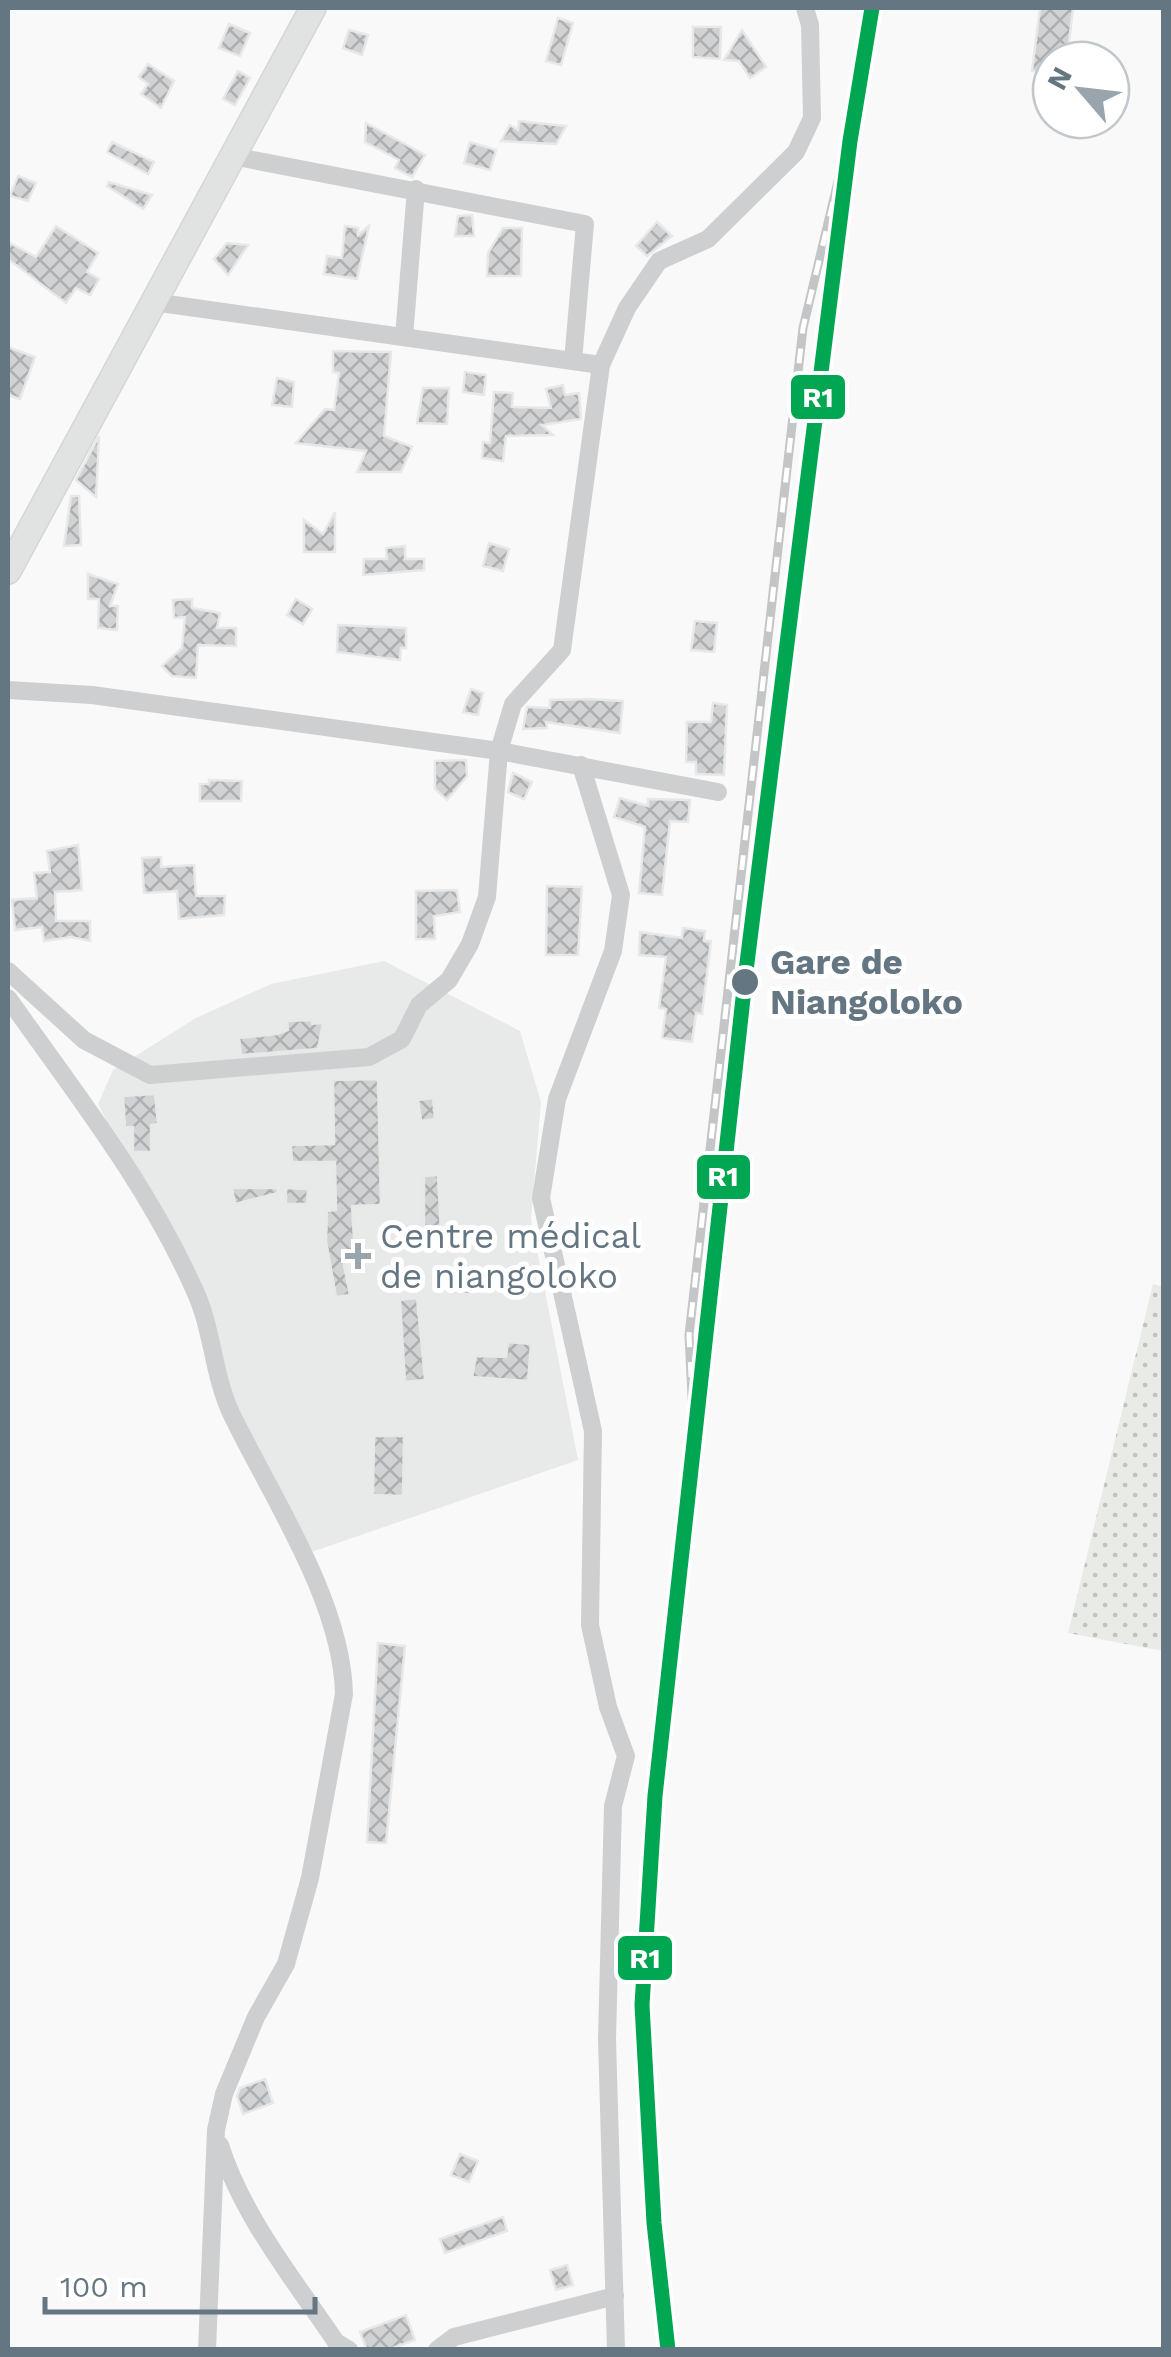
<svg xmlns="http://www.w3.org/2000/svg" width="1171" height="2357" font-family="'Work Sans',sans-serif">
	<defs>
		<pattern id="grass-dots" width="8" height="8" patternUnits="userSpaceOnUse" patternTransform="scale(2.5)"><rect width="8" height="8" fill="#e8ebe6"/><path d="M2 2h.1M6 6h.1" fill="none" stroke="#c0c3c0" stroke-width="1.8" stroke-linecap="round"/></pattern>
		<pattern id="building-cross-hatch" width="8" height="8" patternUnits="userSpaceOnUse" patternTransform="scale(2.5)"><rect width="8" height="8" fill="#d0d2d3"/><path d="M0 0l8 8M0 8l8-8" fill="none" stroke="#acafb1"/></pattern>
	</defs>
	<rect width="100%" height="100%" fill="#f9f9f9"/>
	<polygon fill="#e8e9e9" points="384,961 520,1031 541,1102 531,1219 578,1460 303,1555 152,1210 98,1104 113,1070 196,1018 271,984"/>
	<polygon fill="url(#grass-dots)" points="1153,1284 1164,1287 1163,1651 1068,1633"/>
	<g fill="url(#building-cross-hatch)" stroke="#e8e8e8" stroke-width="2.5">
		<polygon points="1040,8 1073,8 1067,60 1051,60 1051,73 1032,71"/>
		<polygon points="558,18 573,23 561,65 546,61"/>
		<polygon points="229,24 250,33 240,56 219,48"/>
		<polygon points="693,27 721,27 720,59 693,57"/>
		<polygon points="349,30 368,35 362,55 343,48"/>
		<polygon points="742,30 766,67 750,78 739,61 724,60"/>
		<polygon points="148,64 174,81 161,108 141,94 148,84 139,77"/>
		<polygon points="238,71 250,78 235,105 223,99"/>
		<polygon points="519,121 537,123 566,126 556,144 501,141 510,125 518,130"/>
		<polygon points="366,123 425,155 412,177 395,168 399,160 365,142"/>
		<polygon points="112,142 154,162 148,174 107,152"/>
		<polygon points="470,142 496,150 490,170 464,163"/>
		<polygon points="18,176 36,183 28,201 10,196"/>
		<polygon points="109,182 152,195 143,209 107,186"/>
		<polygon points="472,215 474,236 455,236 458,216"/>
		<polygon points="657,222 672,236 647,256 636,246"/>
		<polygon points="56,226 98,253 87,272 99,279 90,295 76,288 66,303 8,259 8,242 36,257"/>
		<polygon points="345,226 358,228 358,235 369,226 357,279 324,274 327,256 342,258"/>
		<polygon points="503,228 522,228 521,276 487,276 488,253"/>
		<polygon points="227,243 248,245 228,275 214,259"/>
		<polygon points="8,347 35,357 20,399 8,395"/>
		<polygon points="333,351 391,352 384,436 412,447 401,472 357,472 366,451 296,443 325,409 334,410 339,373 333,372"/>
		<polygon points="465,372 486,375 484,395 463,392"/>
		<polygon points="277,378 294,382 292,407 272,405"/>
		<polygon points="563,385 565,395 579,393 581,419 542,425 553,435 506,436 503,461 482,458 483,442 490,443 494,392 513,393 512,407 551,408 546,389"/>
		<polygon points="423,388 449,388 447,424 417,423"/>
		<polygon points="99,436 97,478 96,497 76,480"/>
		<polygon points="71,496 79,496 81,545 64,546"/>
		<polygon points="335,512 335,552 304,552 304,520 323,534"/>
		<polygon points="489,543 509,549 503,571 483,566"/>
		<polygon points="405,546 405,559 424,559 424,570 363,575 364,559 387,559 386,548"/>
		<polygon points="88,574 118,584 110,606 118,606 117,630 98,628 99,599 88,599"/>
		<polygon points="192,599 192,608 220,613 217,628 236,628 236,646 198,645 196,678 172,676 162,666 182,648 185,617 174,618 173,600"/>
		<polygon points="296,599 312,609 303,624 287,615"/>
		<polygon points="695,621 717,623 714,652 691,650"/>
		<polygon points="338,625 406,628 406,648 401,648 400,660 337,652"/>
		<polygon points="471,689 483,693 478,715 463,712"/>
		<polygon points="589,699 623,701 620,733 546,722 547,728 523,729 527,707 550,708 550,700"/>
		<polygon points="713,703 727,705 724,775 696,774 696,762 686,762 687,722 711,722"/>
		<polygon points="466,760 467,776 447,800 435,789 435,761"/>
		<polygon points="513,773 532,782 524,799 508,792"/>
		<polygon points="209,780 242,781 241,801 200,801 200,784 209,784"/>
		<polygon points="620,798 648,806 648,799 690,800 688,822 670,821 662,895 639,893 645,827 614,817"/>
		<polygon points="78,845 82,890 55,892 56,921 90,921 90,941 71,937 44,941 42,927 15,930 12,900 37,898 34,873 50,872 47,851"/>
		<polygon points="161,857 161,867 194,865 196,896 225,896 224,915 179,919 177,891 144,893 142,858"/>
		<polygon points="547,886 582,887 578,955 546,955"/>
		<polygon points="457,890 460,912 434,916 435,939 416,939 416,891"/>
		<polygon points="683,928 705,931 704,941 711,941 702,1014 696,1013 692,1042 662,1038 666,1009 659,1008 666,957 639,955 640,932 682,938"/>
		<polygon points="312,1020 312,1024 323,1023 318,1049 241,1055 239,1038 277,1034 288,1030 287,1021"/>
		<polygon points="378,1079 381,1205 352,1206 355,1254 342,1255 350,1295 336,1297 326,1241 327,1211 336,1210 335,1162 292,1162 291,1145 334,1144 333,1080"/>
		<polygon points="155,1094 158,1124 151,1125 151,1152 133,1152 133,1127 125,1127 123,1096"/>
		<polygon points="433,1098 435,1119 421,1121 418,1100"/>
		<polygon points="438,1175 441,1233 424,1234 424,1176"/>
		<polygon points="232,1188 277,1188 278,1193 235,1204"/>
		<polygon points="286,1188 308,1189 307,1204 286,1204"/>
		<polygon points="452,1270 471,1270 470,1294 451,1294"/>
		<polygon points="417,1298 425,1380 405,1382 400,1300"/>
		<polygon points="508,1342 531,1344 528,1381 472,1377 476,1356 506,1357"/>
		<polygon points="374,1436 404,1436 403,1496 373,1495"/>
		<polygon points="378,1643 405,1646 386,1843 367,1842"/>
		<polygon points="265,2079 273,2103 243,2114 237,2096 240,2088"/>
		<polygon points="460,2154 478,2161 469,2182 451,2175"/>
		<polygon points="503,2217 507,2231 445,2253 440,2239"/>
		<polygon points="567,2265 573,2285 556,2290 550,2270"/>
		<polygon points="406,2315 415,2340 387,2350 367,2350 360,2332"/>
	</g>
	<g fill="none" stroke-linecap="round" stroke-linejoin="round">
		<g stroke="#d5d6d7" stroke-width="28">
			<polyline id="secondary" points="8,571 313,8"/>
		</g>
		<g stroke="#cecfd0" stroke-width="18">
			<polyline points="232,156 585,224 573,361"/>
			<polyline points="153,302 601,365"/>
			<polyline points="404,337 416,189"/>
			<polyline points="8,690 92,695 499,751 718,792"/>
			<polyline points="581,765 621,895 613,951 557,1099 541,1198 593,1431 590,1625 608,1707 626,1756 613,1806 607,2039 616,2350"/>
			<polyline points="8,971 84,1040 150,1075 369,1057 402,1039 419,1005 449,980 470,944 487,897 499,751 513,704 562,650 601,365 627,308 659,261 708,239 796,152 812,118 810,25 805,8"/>
			<path d="M8,998C75,1093 147,1183 195,1291C213,1330 213,1376 232,1415C272,1498 342,1601 344,1694L310,1878L286,1964L256,2017L224,2094L216,2130L207,2350"/>
			<path d="M220,2145C242,2216 295,2281 336,2342L349,2350"/>
			<polyline points="437,2350 454,2337 615,2296"/>
		</g>
		<use href="#secondary" stroke="#e1e2e2" stroke-width="25"/>
		<g stroke="#c3c5c6" stroke-width="9">
			<polyline id="rail" points="694,1437 689,1335 803,328 865,68"/>
		</g>
		<use href="#rail" stroke="#fff" stroke-width="5" stroke-dasharray="15" stroke-linecap="butt"/>
		<g stroke="#fff" stroke-width="22">
			<polyline id="rail-1" points="668,2350 654,2223 642,2005 655,1796 746,971 850,141 872,8"/>
		</g>
		<use href="#rail-1" stroke="#00a651" stroke-width="15"/>
	</g>
	<circle fill="#657683" stroke="#fff" stroke-width="4" cx="745" cy="982" r="15"/>
	<path fill="#99a4ac" stroke="#fff" stroke-width="4" d="M353 1241h10v10h10v10h-10v10h-10v-10h-10v-10h10z"/>
	<g text-anchor="middle" stroke-width="10" stroke-linejoin="round" paint-order="stroke">
		<g font-size="35" font-weight="bold" fill="#657683" stroke="#fff" text-anchor="start">
			<text x="770" y="974">Gare de<tspan x="770" dy="40">Niangoloko</tspan></text>
		</g>
		<g font-size="35" fill="#657683" stroke="#fff" text-anchor="start">
			<text x="380" y="1248">Centre médical<tspan x="380" dy="40">de niangoloko</tspan></text>
		</g>
	</g>
	<g stroke="#fff" stroke-width="4">
		<rect x="789" y="373" width="58" height="48" rx="10" fill="#00a651"/>
		<rect x="695" y="1153" width="57" height="48" rx="10" fill="#00a651"/>
		<rect x="616" y="1934" width="58" height="48" rx="10" fill="#00a651"/>
	</g>
	<g font-size="28" text-anchor="middle" font-weight="bold" fill="#fff">
		<text x="818" y="407">R1</text>
		<text x="723" y="1186">R1</text>
		<text x="645" y="1968">R1</text>
	</g>
	<rect width="1171" height="2357" fill="none" stroke="#657683" stroke-width="20"/>
	<g transform="translate(1081 90) rotate(298)"><circle r="48" fill="#ffffff" stroke="#c1c8cd" stroke-width="2.5"/>
	<path d="M0-8L18 38L0 25L-18 38Z" fill="#99a4ac"/>
	<text y="-15" font-size="28" font-weight="bold" text-anchor="middle" fill="#657683">N</text>
	</g>
	<path d="M45 2297v15h270v-15" fill="none" stroke="#657683" stroke-width="5"/>
	<text x="60" y="2297" font-size="30" fill="#657683" stroke="#ffffff" stroke-width="8" paint-order="stroke">100 m</text>
</svg>
